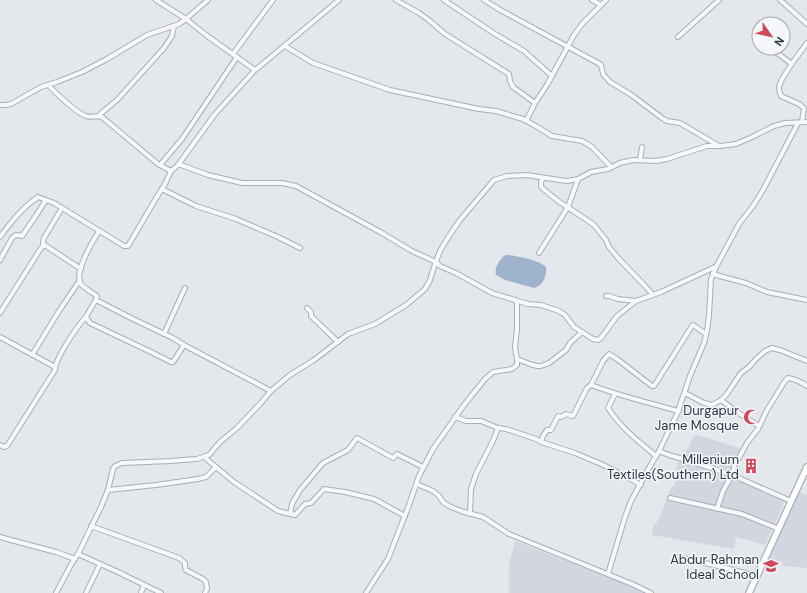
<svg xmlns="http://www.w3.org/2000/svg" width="807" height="593" font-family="'DM Sans',sans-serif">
	<rect width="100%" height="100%" fill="#e4e7ec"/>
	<g fill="#d2d6de">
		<polygon points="695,434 742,449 732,471 683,457"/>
		<polygon points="680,460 725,472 786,499 765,545 736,537 734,549 652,535 653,527 659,519 670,490 675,483 677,477 675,472 677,465"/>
		<polygon points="797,491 807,495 807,568 762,564"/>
		<polygon points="515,541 649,593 509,593 509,565"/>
	</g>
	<path fill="#9fb4cc" d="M507,255C518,256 538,260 546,267C547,276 543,286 534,288L505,280L496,275C494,269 499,260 504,256Z"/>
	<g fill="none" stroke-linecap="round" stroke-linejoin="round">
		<g stroke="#a9aeb7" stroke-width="6">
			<g id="street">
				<polyline points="156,0 186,19 208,0"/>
				<polyline points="396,0 419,13 430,21 445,34 509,74 510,81 513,87 535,103"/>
				<polyline points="444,0 495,34 524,51 552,76"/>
				<polyline points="484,0 502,11 598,63 601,65 603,74 610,82 630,94 662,118 667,121 680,123 719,146"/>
				<polyline points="592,0 601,5"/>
				<polyline points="780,0 788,7 807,24"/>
				<polyline points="678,37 719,0"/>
				<polyline points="285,46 313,63 390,90 479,109 496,111 523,119 534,125 552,136 582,141 592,147 611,167"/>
				<polyline points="777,53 792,64"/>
				<polyline points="233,54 273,0"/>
				<path d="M48,85C56,93 76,113 86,116C91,118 97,115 102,117L158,164L171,171L178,165H181L208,175L242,183H282L296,186L382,233L412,251L436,262L440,266L456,273L492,293L515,300L528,304L541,305L559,311L565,315L574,327L582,332"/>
				<polyline points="0,105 5,105 11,104 41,87 57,82 82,72 107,59 147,35 179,24 186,19 206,35 255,70"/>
				<polyline points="98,116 118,99 164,48 172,36 174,26"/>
				<polyline points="526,121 535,103 547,85 574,35 583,23 606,0"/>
				<path d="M802,122L804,108L799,104L781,96C780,93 779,90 779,87C781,76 800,53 807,43"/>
				<polyline points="640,160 642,147"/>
				<polyline points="160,165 182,139 237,57"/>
				<polyline points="178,165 215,114 255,70 259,67 339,0"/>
				<polyline points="543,178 541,182 541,187 558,201 587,220 594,225 606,240 609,247 619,259 646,287 653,295"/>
				<polyline points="162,189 196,206 236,219 278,237 300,248"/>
				<polyline points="62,208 44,238 43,242 43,244 81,269"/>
				<path d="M99,231C93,241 73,273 81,284C85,289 92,292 97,296C95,304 89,310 86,317L90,323L151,352L171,362H173L184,345L271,391"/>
				<path d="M0,237C11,222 22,208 38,197L54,203L124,246H128L155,200L165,184L171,171"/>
				<polyline points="539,253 568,207 578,179"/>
				<polyline points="0,260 12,238 16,235 22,236 35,217 46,200"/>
				<polyline points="713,273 716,275 746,283 767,292 807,300"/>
				<polyline points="606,296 609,296 618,299 636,301"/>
				<polyline points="96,300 133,319 173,338 184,345"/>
				<polyline points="307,308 311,312 311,316 338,342"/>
				<polyline points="0,313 41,248 43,246 45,246"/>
				<polyline points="164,334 185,288"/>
				<polyline points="0,337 55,367"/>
				<polyline points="32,355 59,311 80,280"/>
				<polyline points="517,359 530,364 537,366 541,366 549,363 566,350 570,343 582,332 593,339 598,340 601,338 617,316 636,301 661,292 715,267"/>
				<polyline points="591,385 603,361 609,354 617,359 652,386 654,386 692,326 693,325 706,334"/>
				<polyline points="685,393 704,403 712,405 721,400 727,394 741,373 749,367 756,359 765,351 772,348 780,350 807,361"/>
				<path d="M615,394L608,408C620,427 639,442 656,456"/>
				<polyline points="721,400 737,412 759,426"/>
				<polyline points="455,417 466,421 481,421 498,428 506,429 536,439 541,442 575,453 601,464 629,478 641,485"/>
				<path d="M541,442L543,436L547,430H551L558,416L561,417L566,414L572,416H573L587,388L591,385C620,396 649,403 679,411"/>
				<path d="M0,445L4,447L7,446L55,370C55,359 77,326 86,317"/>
				<polyline points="659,451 669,455 690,461 732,475 791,501"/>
				<polyline points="204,457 234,482 278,511 290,514 295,515 305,504 311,503 324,489 345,492 374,499 405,516"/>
				<polyline points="417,484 433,491 438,495 444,503 451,507 461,511 483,517 509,534 632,584 651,593"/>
				<polyline points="108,490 156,485 198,479 206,477 216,467"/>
				<polyline points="670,498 742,514 779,529"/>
				<path d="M717,509L723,491L732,475L735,464L740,456L747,443L758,429L767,410L785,381L788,378C795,379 801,382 807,386"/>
				<polyline points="290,514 292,504 300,490 323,463 348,450 357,438 393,458 397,454 423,467"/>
				<polyline points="470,514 471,489 476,474 493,441 498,428"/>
				<polyline points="91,526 179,558 185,563 185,567 186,570 203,579 206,582 207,589 205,593"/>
				<polyline points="0,537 7,539 56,552 75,559"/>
				<polyline points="78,554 118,572 161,593"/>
				<polyline points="676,557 714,565 757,576"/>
				<polyline points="608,574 625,517 631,501 650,466 659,451 677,414 690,376 704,343 707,331 709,315 711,279 716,267 739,224 753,206 763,190 798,123"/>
				<polyline points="56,593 72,563 78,554 101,507 108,490 113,469 115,466 122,463 170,461 197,459 209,455 220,442 237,428 260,404 271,391 290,375 314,360 348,334 375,324 406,305 425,289 430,280 434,267 440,251 449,236 460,220 494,180 507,176 527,175 559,180 567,181 578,179 591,172 608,169 620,163 633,160 656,161 667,159 707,146 720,146 736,144 750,138 774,126 785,123 807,122"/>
				<polyline points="86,593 100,564"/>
				<polyline points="141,593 144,585"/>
				<polyline points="366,593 388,559 409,505 419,476 433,449 464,405 485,379 493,372 512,369 517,365 517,359 515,347 517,329 517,303 515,300"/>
			</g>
		</g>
		<g stroke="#a9aeb7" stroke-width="8">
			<polyline id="secondary" points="749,593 807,467"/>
		</g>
		<use href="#street" stroke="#f7f8fa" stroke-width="4"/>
		<use href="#secondary" stroke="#fff" stroke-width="5.5"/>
	</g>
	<defs>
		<g id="mosque-bare" transform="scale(1.2)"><path d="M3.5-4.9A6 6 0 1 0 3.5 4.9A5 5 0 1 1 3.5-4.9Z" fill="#d1495b" stroke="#f4f6f9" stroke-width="2.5" paint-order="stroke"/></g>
		<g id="building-bare" transform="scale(1.2)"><path d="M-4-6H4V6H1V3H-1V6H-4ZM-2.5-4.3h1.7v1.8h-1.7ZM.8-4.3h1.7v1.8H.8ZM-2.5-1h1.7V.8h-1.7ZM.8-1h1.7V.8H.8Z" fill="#d1495b" stroke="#f4f6f9" stroke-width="2.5" paint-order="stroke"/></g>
		<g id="school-bare" transform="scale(1.2)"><path d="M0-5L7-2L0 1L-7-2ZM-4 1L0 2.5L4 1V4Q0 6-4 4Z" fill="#d1495b" stroke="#f4f6f9" stroke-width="2.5" paint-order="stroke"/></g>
	</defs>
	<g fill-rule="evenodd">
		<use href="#mosque-bare" x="751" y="417"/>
		<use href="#building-bare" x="751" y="466"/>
		<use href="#school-bare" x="771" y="566"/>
	</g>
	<g text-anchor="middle" stroke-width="3" stroke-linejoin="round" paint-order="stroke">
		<g font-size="13" fill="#2b3445" stroke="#f4f6f9" text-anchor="end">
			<text x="739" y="415">Durgapur<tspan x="739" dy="15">Jame Mosque</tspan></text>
			<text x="739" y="464">Millenium<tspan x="739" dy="15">Textiles(Southern) Ltd</tspan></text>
			<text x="759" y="564">Abdur Rahman<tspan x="759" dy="15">Ideal School</tspan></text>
		</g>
	</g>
	<g transform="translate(771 36) rotate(124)"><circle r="19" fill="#f4f6f9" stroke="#a4a8b1"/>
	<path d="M0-3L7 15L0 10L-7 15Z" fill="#d1495b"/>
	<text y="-6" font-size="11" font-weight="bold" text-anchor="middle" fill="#2b3445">N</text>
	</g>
</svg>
